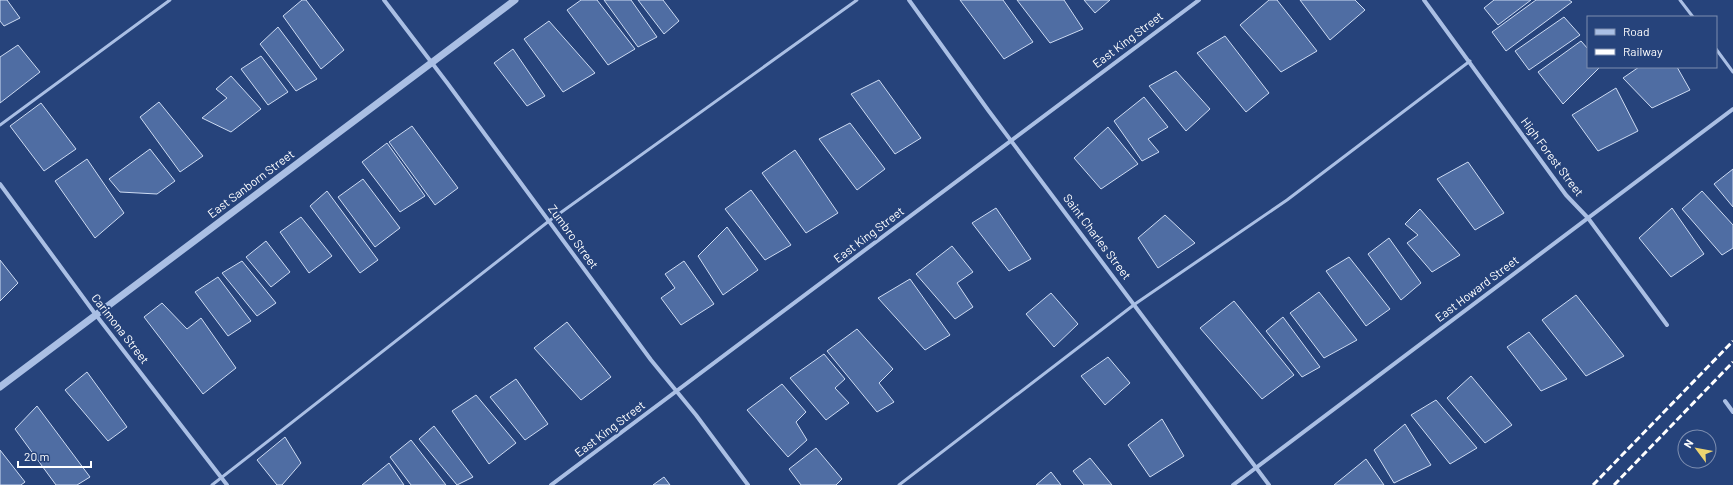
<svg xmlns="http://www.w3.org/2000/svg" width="1733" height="485" font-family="Barlow,sans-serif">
	<rect width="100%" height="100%" fill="#26437b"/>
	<g fill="#4f6da3" stroke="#cddbf3">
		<polygon points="0,0 7,0 20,18 4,26 0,21"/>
		<polygon points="302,0 306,0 344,50 321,69 283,16"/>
		<polygon points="581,0 597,0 635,49 608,65 567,10"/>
		<polygon points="604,0 631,0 657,37 638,47"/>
		<polygon points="638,0 663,0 679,21 664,34"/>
		<polygon points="960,0 1003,0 1033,42 1004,59"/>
		<polygon points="1017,0 1064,0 1083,29 1050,43"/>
		<polygon points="1084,0 1110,0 1095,13"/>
		<polygon points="1269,0 1277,0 1317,51 1281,72 1240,25"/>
		<polygon points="1300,0 1355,0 1365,10 1330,40"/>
		<polygon points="1494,0 1531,0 1498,25 1484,8"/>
		<polygon points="1536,0 1569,0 1572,2 1506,51 1492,32"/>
		<polygon points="1564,17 1580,35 1529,70 1515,51"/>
		<polygon points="549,21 595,73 563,92 524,39"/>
		<polygon points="278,27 317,79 296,91 260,44"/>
		<polygon points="1225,36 1269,93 1246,112 1197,53"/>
		<polygon points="1581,41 1588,49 1588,67 1600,67 1563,104 1538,72"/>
		<polygon points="18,45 40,72 0,103 0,57"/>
		<polygon points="513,49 545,96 527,106 494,63"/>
		<polygon points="261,56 288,92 268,105 241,69"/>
		<polygon points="1639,67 1677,67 1690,90 1652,108 1623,78"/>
		<polygon points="1176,71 1210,109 1186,131 1149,86"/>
		<polygon points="231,76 261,109 231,132 202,118 227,98 216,89"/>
		<polygon points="879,80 921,138 895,154 851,94"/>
		<polygon points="1616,88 1638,131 1598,151 1572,115"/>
		<polygon points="1144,97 1168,127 1148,139 1159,152 1142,161 1114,121"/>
		<polygon points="159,102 203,156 180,172 140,117"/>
		<polygon points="41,103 76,149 44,171 10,126"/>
		<polygon points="850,123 885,169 857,190 819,139"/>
		<polygon points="412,126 458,188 435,205 389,142"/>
		<polygon points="1108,127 1138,164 1101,189 1074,158"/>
		<polygon points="387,143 425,196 400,212 362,162"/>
		<polygon points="150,149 175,181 157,194 120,192 109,179"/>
		<polygon points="795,150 838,213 806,233 762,173"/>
		<polygon points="87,159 124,213 95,238 55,181"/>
		<polygon points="1468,162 1504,213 1475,230 1437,179"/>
		<polygon points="1733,169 1733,207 1714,184"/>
		<polygon points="363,179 400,228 375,247 338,197"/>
		<polygon points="751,190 791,245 765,260 725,209"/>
		<polygon points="327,191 378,260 360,273 310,206"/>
		<polygon points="1702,191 1733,225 1733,248 1722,255 1682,209"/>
		<polygon points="996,208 1031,259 1009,271 972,223"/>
		<polygon points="1672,208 1704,254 1671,277 1639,238"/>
		<polygon points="1420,209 1460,255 1432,272 1407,243 1418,235 1405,224"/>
		<polygon points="1165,215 1195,243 1158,268 1138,238"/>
		<polygon points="301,217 332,256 309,273 280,232"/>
		<polygon points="727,227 758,270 723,295 698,256"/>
		<polygon points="1389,238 1421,283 1401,300 1368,254"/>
		<polygon points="266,241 290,272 271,287 246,257"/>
		<polygon points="952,246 973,272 957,283 973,307 955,319 916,274"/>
		<polygon points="1349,257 1390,309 1366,326 1326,271"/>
		<polygon points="0,260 18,283 0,301"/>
		<polygon points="242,261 276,303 257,316 222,273"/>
		<polygon points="684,261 714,304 681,325 661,298 675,288 665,274"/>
		<polygon points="218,277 251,321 228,336 195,292"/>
		<polygon points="910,279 950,335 925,350 878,298"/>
		<polygon points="1319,292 1357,340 1324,358 1290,313"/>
		<polygon points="1051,293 1078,324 1054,347 1026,314"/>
		<polygon points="1576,295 1624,356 1586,376 1542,320"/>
		<polygon points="1234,301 1294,375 1262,399 1200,328"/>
		<polygon points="162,303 187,329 201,318 236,368 203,394 144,317"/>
		<polygon points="1283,317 1320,367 1302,377 1266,331"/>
		<polygon points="567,322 611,377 581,400 534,348"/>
		<polygon points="857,329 893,369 879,383 894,402 877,412 827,351"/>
		<polygon points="1529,332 1567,379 1541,391 1507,347"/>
		<polygon points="824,354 845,379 835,388 849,403 826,420 790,378"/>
		<polygon points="1108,357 1130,383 1105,405 1081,376"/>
		<polygon points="87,372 127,427 108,441 65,390"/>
		<polygon points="1471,376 1512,425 1485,443 1447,398"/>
		<polygon points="516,379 548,424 525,440 490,397"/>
		<polygon points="782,384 806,412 796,422 807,440 788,457 747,410"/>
		<polygon points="476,395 516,443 489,464 452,411"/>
		<polygon points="1436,400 1477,448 1450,464 1411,415"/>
		<polygon points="37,406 90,477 77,485 56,485 15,429"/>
		<polygon points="1162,419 1184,456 1150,477 1128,445"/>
		<polygon points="1405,424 1431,465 1394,483 1374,450"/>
		<polygon points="434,426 473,477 457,485 419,439"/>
		<polygon points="285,437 301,463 282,485 277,485 257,460"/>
		<polygon points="411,440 446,485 411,485 390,457"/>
		<polygon points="816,448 842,479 836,485 801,485 789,469"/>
		<polygon points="0,450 25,482 21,485 0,485"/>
		<polygon points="1090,458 1112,485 1084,485 1073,471"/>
		<polygon points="1366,459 1384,485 1334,485"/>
		<polygon points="389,463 404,485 362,485"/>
		<polygon points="1051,472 1061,485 1036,485"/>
		<polygon points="664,477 670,485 653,485"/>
	</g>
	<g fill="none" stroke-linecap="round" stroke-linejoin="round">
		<g stroke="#aabfe4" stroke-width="3">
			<polyline points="1680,0 1693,17"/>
			<polyline points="1716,49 1733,72"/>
			<polyline points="0,125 170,0"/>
			<polyline points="212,485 549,221 857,0"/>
			<polyline points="899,485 1135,304 1287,200 1470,61"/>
		</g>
		<g stroke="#aabfe4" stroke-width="4">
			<polyline points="384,0 448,84 651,360 696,415 748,485"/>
			<polyline points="909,0 988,110 1269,485"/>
			<polyline points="1424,0 1566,195 1588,218 1667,325"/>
			<polyline points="0,184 96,315 227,485"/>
			<polyline points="1725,401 1733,412"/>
			<polyline points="551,485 1199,0"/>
			<polyline points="1233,485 1733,109"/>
		</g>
		<polyline stroke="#aabfe4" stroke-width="7" points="0,387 515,0"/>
		<g stroke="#fff" stroke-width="3" stroke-dasharray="7 3" stroke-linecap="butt">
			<polyline points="1593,485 1733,341"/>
			<polyline points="1614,485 1733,362"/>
		</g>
	</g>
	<g text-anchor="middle" stroke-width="4" stroke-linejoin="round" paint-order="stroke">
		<g font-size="12" fill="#fff" stroke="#26437b">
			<text transform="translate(1128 40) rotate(-37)" y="4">East King Street</text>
			<text transform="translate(1552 157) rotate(53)" y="4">High Forest Street</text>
			<text transform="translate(251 184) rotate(-37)" y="4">East Sanborn Street</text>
			<text transform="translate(869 235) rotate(-37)" y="4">East King Street</text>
			<text transform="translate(573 237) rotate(54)" y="4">Zumbro Street</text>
			<text transform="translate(1097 237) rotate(53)" y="4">Saint Charles Street</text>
			<text transform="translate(1477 289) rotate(-37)" y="4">East Howard Street</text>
			<text transform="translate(120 329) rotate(52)" y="4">Carimona Street</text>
			<text transform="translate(610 429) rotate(-37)" y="4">East King Street</text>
		</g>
	</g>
	<rect x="1587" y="16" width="130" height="52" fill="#26437b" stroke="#7d8eb0"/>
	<rect x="1595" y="29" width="20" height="6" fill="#aabfe4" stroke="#7d8eb0"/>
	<text x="1623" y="36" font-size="12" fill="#ffffff">Road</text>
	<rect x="1595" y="49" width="20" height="6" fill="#ffffff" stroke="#7d8eb0"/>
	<text x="1623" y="56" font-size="12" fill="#ffffff">Railway</text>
	<g transform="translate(1697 449) rotate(302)"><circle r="19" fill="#26437b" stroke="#7d8eb0"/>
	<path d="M0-3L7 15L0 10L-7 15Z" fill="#ecd470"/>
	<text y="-6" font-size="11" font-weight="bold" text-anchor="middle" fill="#ffffff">N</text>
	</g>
	<path d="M18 461v6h73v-6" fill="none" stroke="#ffffff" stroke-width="2"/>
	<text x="24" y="461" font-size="12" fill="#ffffff" stroke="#26437b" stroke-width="3" paint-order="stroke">20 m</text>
</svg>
